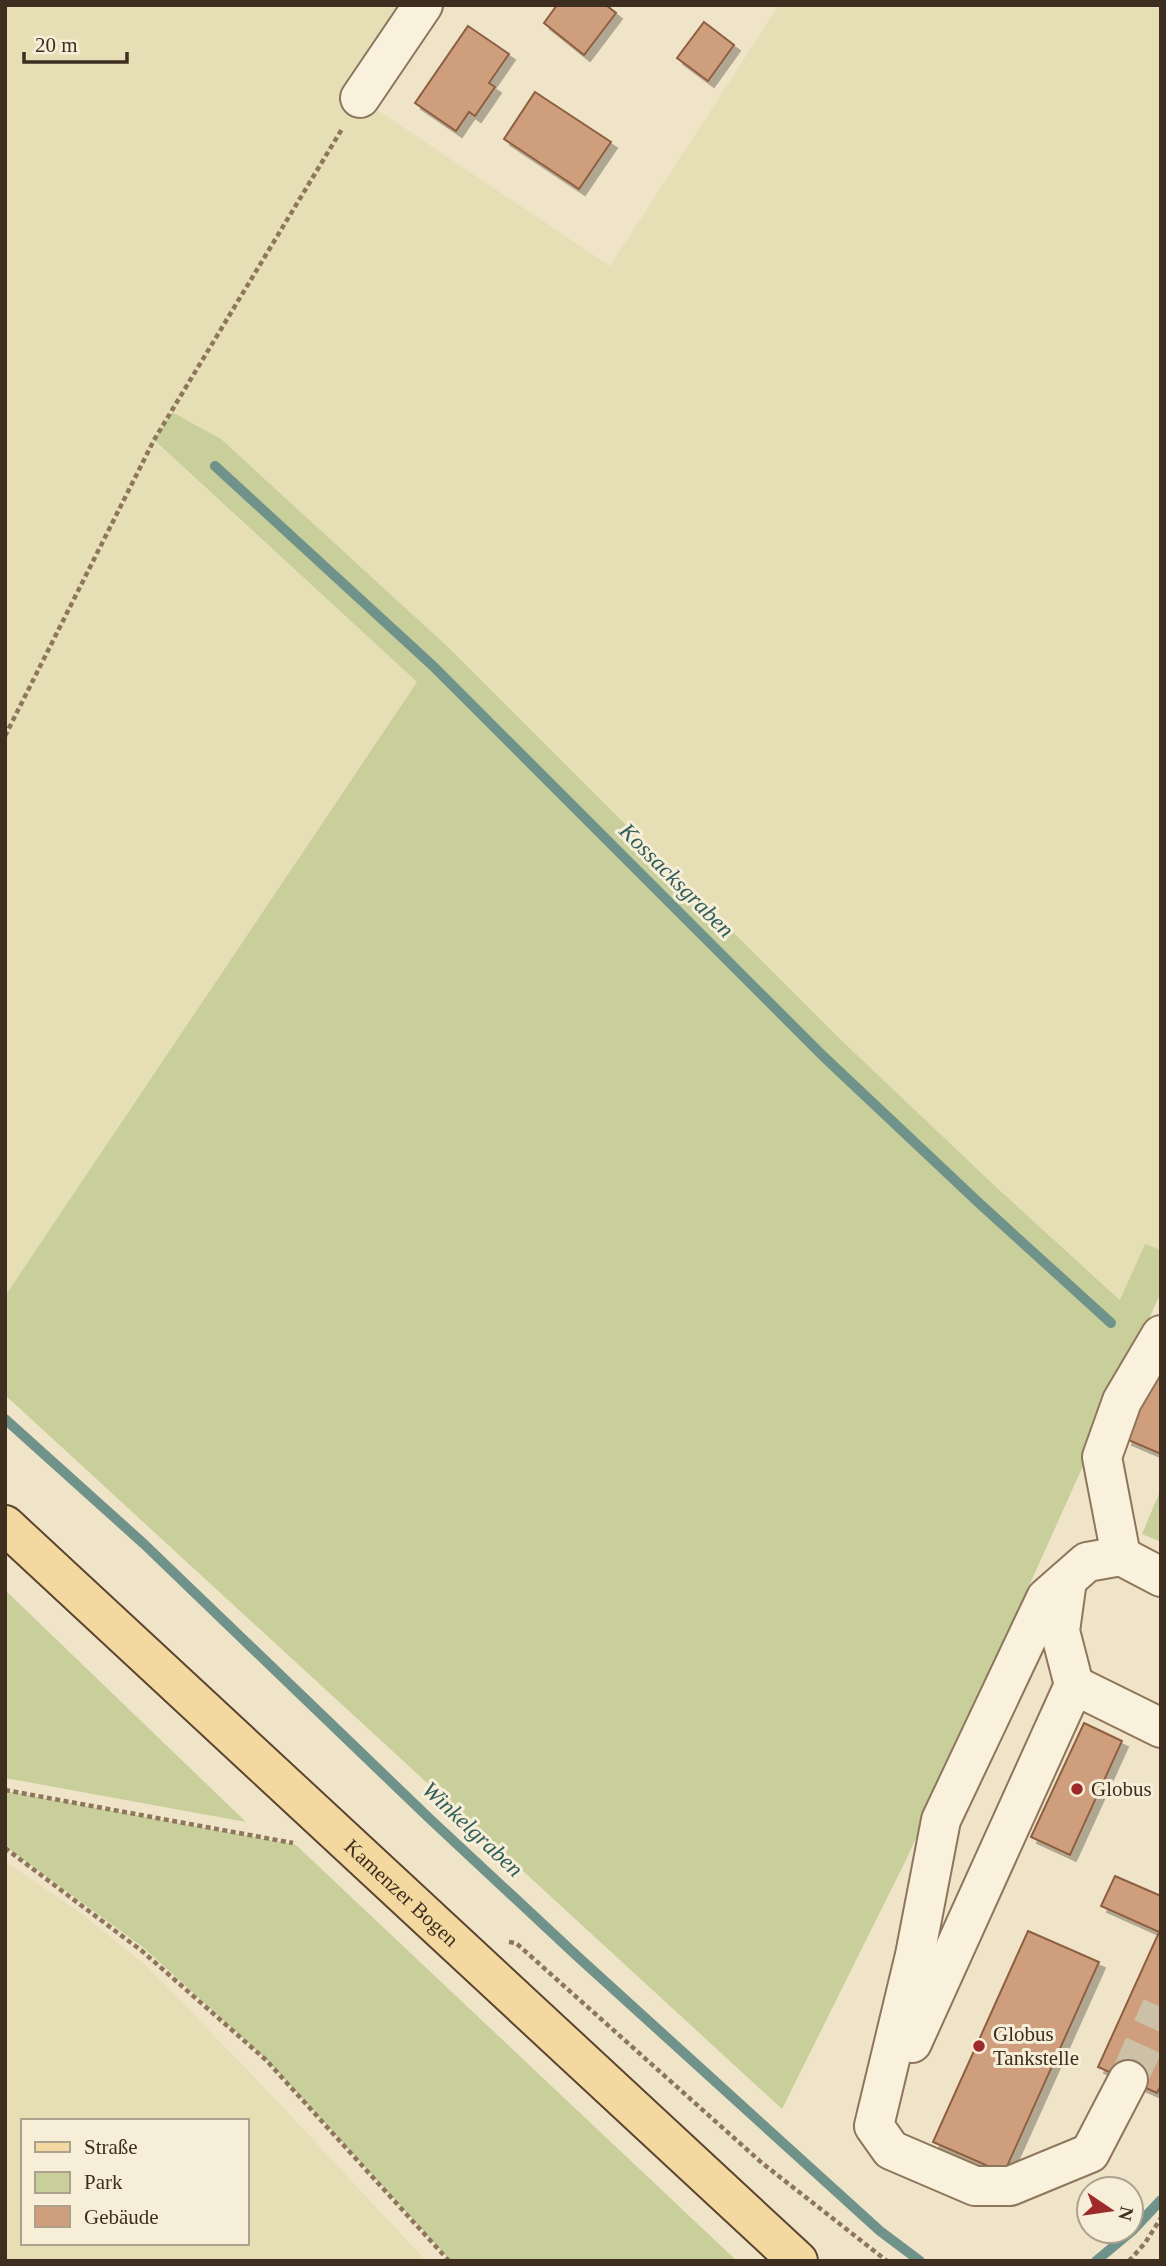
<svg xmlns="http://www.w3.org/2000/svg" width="1166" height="2266" font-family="Georgia,serif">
	<defs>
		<filter id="shadow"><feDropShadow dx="6" dy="6" stdDeviation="0" flood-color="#0004"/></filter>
	</defs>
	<rect width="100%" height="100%" fill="#f0e4c8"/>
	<g fill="#e6deb5" fill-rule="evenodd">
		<polygon points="5,5 423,5 361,99 610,266 779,5 1161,5 1161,1250 1145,1244 1121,1300 995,1186 840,1039 449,648 221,439 171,411 154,441 417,682 5,1296"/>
		<path d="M5,1861L82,1914L149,1968L279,2103L426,2261H5ZM23,2121H247V2243H23Z"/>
	</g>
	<g fill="#c9cf9b">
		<polygon points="172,412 221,439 449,648 840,1039 995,1186 1120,1300 1145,1244 1161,1250 1161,1292 907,1858 782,2109 5,1395 5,1296 417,682 154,440"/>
		<polygon points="1161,1489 1161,1542 1142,1534"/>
		<polygon points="5,1590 246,1822 5,1778"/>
		<polygon points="5,1791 296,1845 737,2261 451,2261 267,2060 144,1948 5,1846"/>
	</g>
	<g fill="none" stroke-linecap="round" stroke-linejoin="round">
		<g stroke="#6f938a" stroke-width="10">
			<polyline points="215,466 433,666 823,1056 979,1203 1111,1323"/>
			<polyline points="5,1419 144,1544 430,1819 577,1956 880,2231 920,2261"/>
			<polyline points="1096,2261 1132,2231 1161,2200"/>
		</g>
	</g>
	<g fill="#cf9f7d" stroke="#8d5f41" stroke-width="2" filter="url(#shadow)">
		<polygon points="557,5 606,5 616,13 584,55 544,23"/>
		<polygon points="704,22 734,45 708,81 677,58"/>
		<polygon points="468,26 509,54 489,83 495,87 475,116 469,112 456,131 415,103"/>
		<polygon points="535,92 611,142 579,189 504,139"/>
		<polygon points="1161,1357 1161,1454 1126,1439"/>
		<polygon points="1084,1723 1122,1741 1070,1855 1031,1837"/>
		<polygon points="1115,1876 1161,1896 1161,1928 1159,1932 1101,1906"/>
		<polygon points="1161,1928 1161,2085 1157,2093 1098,2067"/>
		<polygon points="1028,1931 1099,1962 1004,2173 933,2142"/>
	</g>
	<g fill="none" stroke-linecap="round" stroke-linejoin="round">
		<polyline stroke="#ccc0a6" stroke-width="38" stroke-dasharray="38 19" stroke-linecap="butt" points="1128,2080 1161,2007"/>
		<g stroke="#8d765c" stroke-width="42">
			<g id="minor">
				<polyline points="360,98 423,5"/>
				<polyline points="1121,1556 1102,1457 1122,1401 1161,1335"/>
				<polyline points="1067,1580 1060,1631 1074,1685 1161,1728"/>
				<polyline points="912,2043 1074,1685"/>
				<polyline points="1128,2080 1090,2153 1010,2186 975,2186 891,2150 874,2126 915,1955 941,1820 1046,1598 1087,1562 1121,1556 1161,1577"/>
			</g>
		</g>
		<g stroke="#5b4430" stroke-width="42">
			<g id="major">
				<path id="s1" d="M5,1525L798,2261"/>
			</g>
		</g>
		<g stroke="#8d765c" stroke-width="4.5" stroke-dasharray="5 3.5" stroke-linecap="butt">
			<polyline points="5,736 154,440 342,129"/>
			<polyline points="5,1790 293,1843"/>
			<polyline points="5,1848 142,1951 266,2060 449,2261"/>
			<polyline points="509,1942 516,1943 762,2163 887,2261"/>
			<polyline points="1129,2261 1145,2243 1161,2218"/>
		</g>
		<use href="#minor" stroke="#faf1dc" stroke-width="38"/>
		<use href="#major" stroke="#f3d9a0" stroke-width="38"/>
	</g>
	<g fill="#9e2a2b" stroke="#f7eed8" stroke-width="2.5">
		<circle cx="1077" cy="1789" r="7"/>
		<circle cx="979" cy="2046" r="7"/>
	</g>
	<g text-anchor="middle" stroke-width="6" stroke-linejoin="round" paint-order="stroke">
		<g font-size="21" fill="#3d2e20" stroke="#f7eed8" text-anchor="start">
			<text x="1091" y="1796">Globus</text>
			<text x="993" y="2041">Globus<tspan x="993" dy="24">Tankstelle</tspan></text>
		</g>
		<g font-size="21" fill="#3d2e20" stroke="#f7eed8">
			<text dy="7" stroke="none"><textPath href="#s1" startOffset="541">Kamenzer Bogen</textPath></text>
		</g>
		<g font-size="23" font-style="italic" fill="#2f5d5a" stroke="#f7eed8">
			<text transform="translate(677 880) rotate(45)" y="8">Kossacksgraben</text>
			<text transform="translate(473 1829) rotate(43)" y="8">Winkelgraben</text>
		</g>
	</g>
	<rect width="1166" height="2266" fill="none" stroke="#3d2e20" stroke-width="14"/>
	<rect x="21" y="2119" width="228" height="126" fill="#f7eed8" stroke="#ada18e" stroke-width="2"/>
	<rect x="35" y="2142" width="35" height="10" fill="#f3d9a0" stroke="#ada18e" stroke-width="2"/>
	<text x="84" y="2154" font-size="21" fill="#3d2e20">Straße</text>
	<rect x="35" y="2172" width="35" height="21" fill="#c9cf9b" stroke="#ada18e" stroke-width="2"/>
	<text x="84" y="2189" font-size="21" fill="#3d2e20">Park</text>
	<rect x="35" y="2206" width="35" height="21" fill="#cf9f7d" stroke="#ada18e" stroke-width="2"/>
	<text x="84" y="2224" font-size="21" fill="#3d2e20">Gebäude</text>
	<g transform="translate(1110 2210) rotate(103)"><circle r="33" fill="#f7eed8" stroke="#ada18e" stroke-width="2"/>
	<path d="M0-5L12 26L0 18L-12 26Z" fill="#9e2a2b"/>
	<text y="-10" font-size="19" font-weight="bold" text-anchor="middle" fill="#3d2e20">N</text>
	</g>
	<path d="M24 52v10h103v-10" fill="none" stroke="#3d2e20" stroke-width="3.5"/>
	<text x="35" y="52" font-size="21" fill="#3d2e20" stroke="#f7eed8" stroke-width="5" paint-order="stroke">20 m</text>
</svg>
